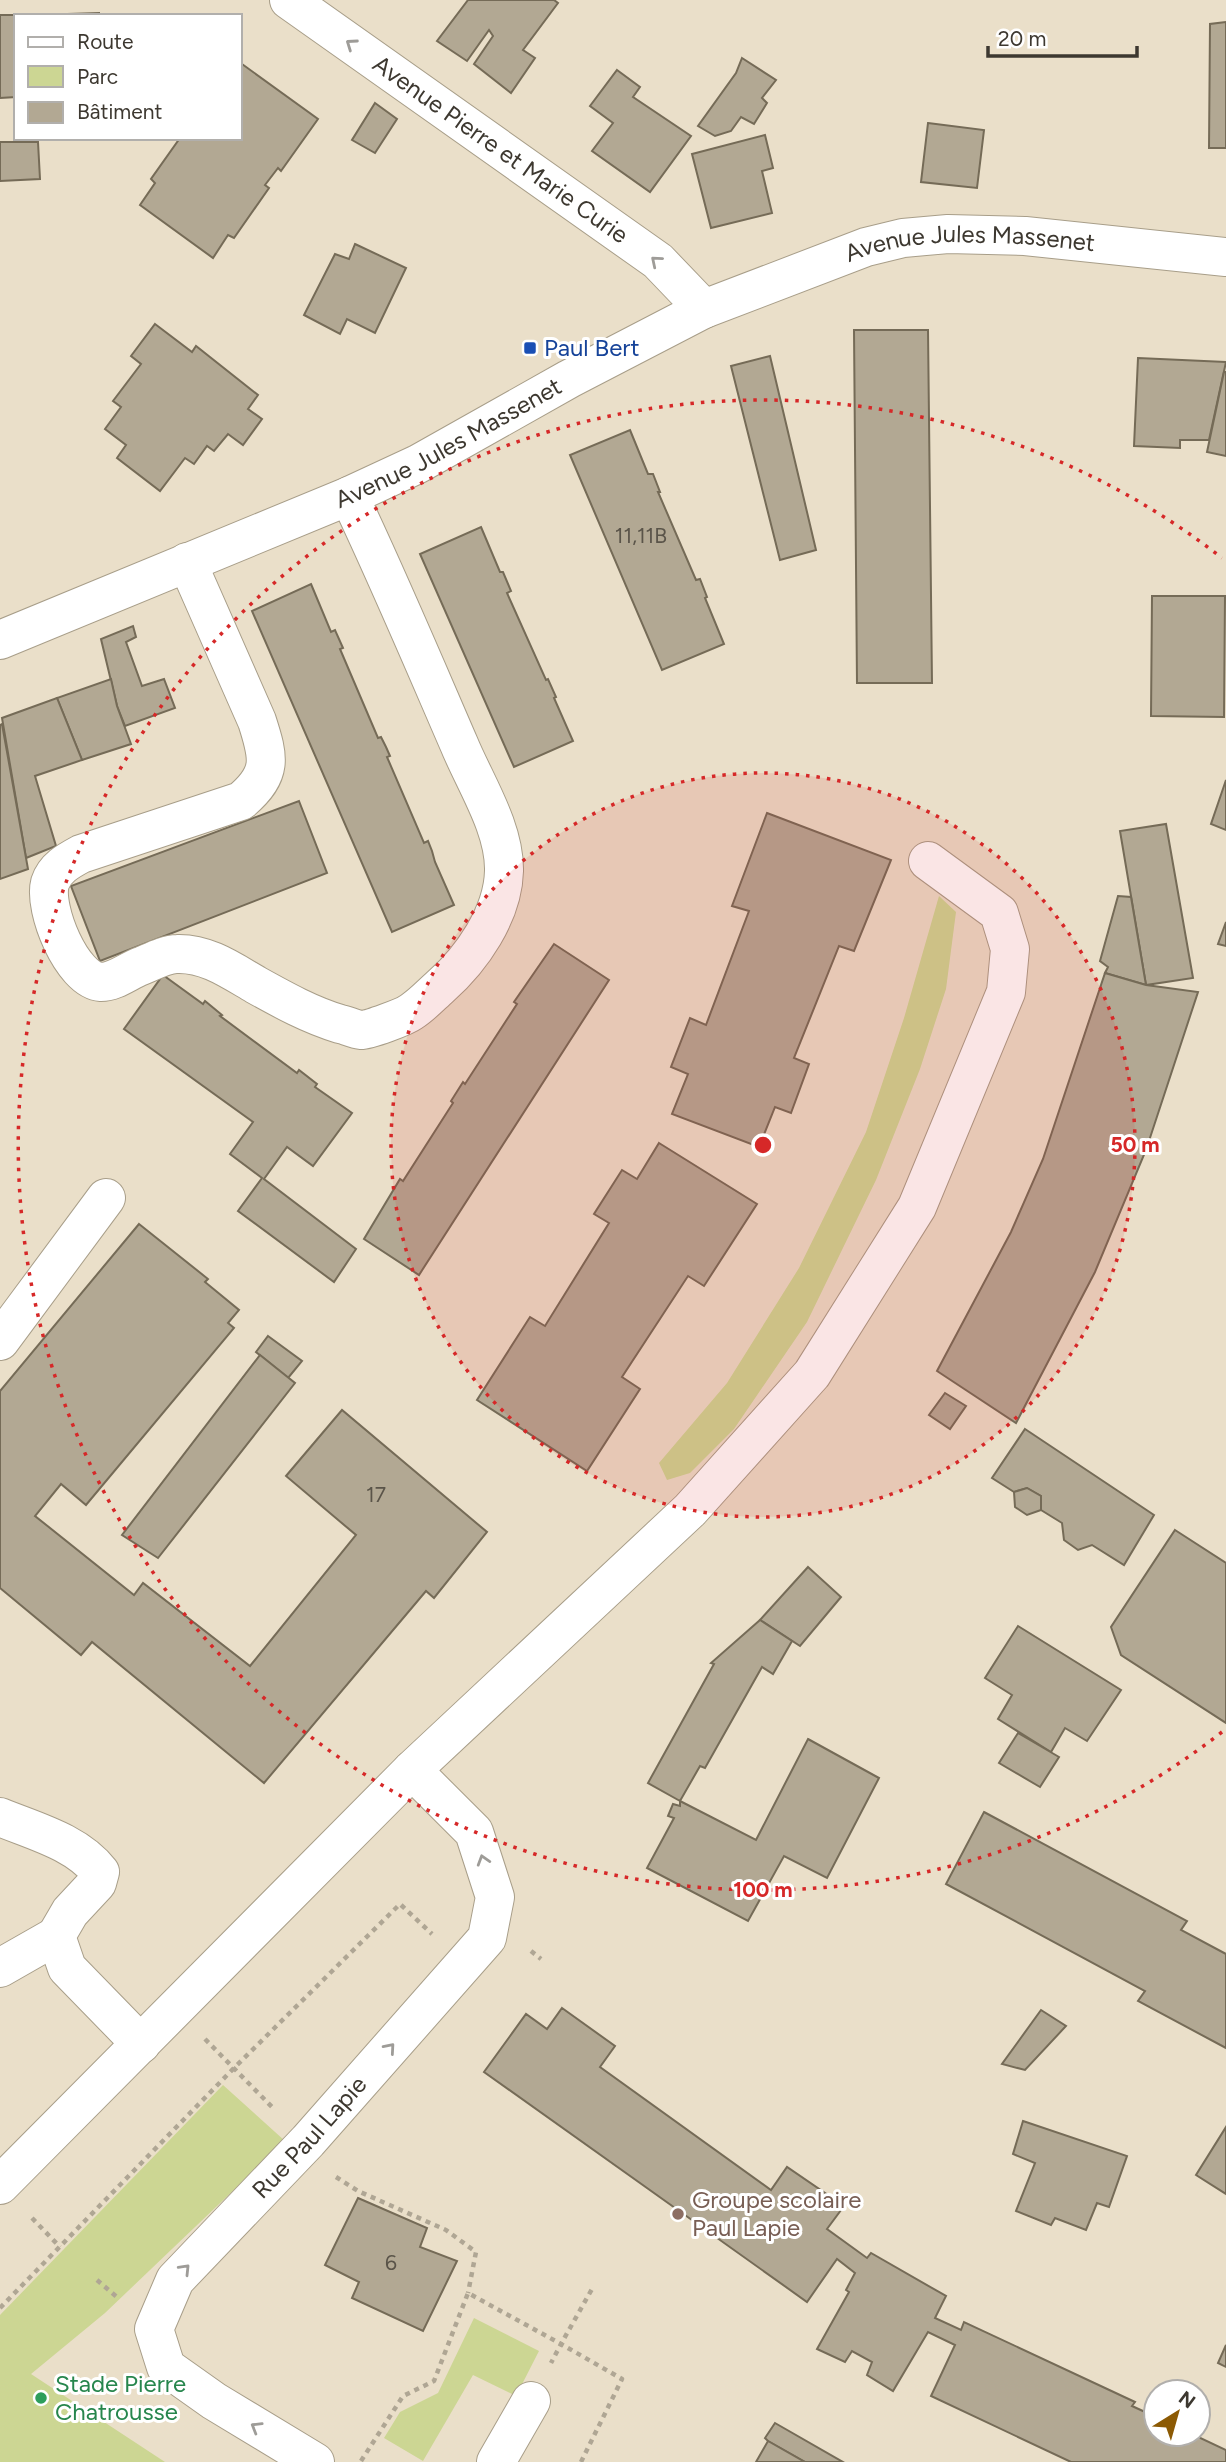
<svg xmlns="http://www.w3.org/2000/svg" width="1226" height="2462" font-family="Figtree,sans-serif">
	<rect width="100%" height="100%" fill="#eadfc9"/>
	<g fill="#ccd693">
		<polygon points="939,896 956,912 946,989 920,1069 876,1180 807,1322 734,1429 690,1473 667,1480 659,1463 727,1383 799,1268 866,1132 904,1018"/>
		<polygon points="223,2085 285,2141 105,2313 31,2374 165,2462 0,2462 0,2315"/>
		<polygon points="474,2318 539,2351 516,2396 473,2375 423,2461 384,2438 400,2412 438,2393"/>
	</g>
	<g fill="#b2a893" stroke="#756b57" stroke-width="2">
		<polygon points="468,0 554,0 558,3 523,50 535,58 511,93 474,64 493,36 489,30 467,61 437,41"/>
		<polygon points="99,13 99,16 35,16 35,15"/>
		<polygon points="0,15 35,15 16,16 16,97 0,98"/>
		<polygon points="1226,22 1226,148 1209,148 1210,24"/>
		<polygon points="742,58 776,80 762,98 767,103 754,124 741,117 731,131 715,136 698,126 736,73"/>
		<polygon points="242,64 318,119 281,171 278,168 265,185 269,188 234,238 228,235 213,258 140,205 155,183 151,179 180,138 240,138 240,68"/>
		<polygon points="617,70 640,87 633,97 691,136 650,192 592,151 613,123 590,106"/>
		<polygon points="375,103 397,119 375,153 352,140"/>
		<polygon points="928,123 984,130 977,188 921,182"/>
		<polygon points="765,135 773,168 762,171 772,213 711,228 692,154"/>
		<polygon points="0,142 38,142 40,179 0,181"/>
		<polygon points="355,244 406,268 375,333 347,319 340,334 304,315 335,254 349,259"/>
		<polygon points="155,324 192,352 196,346 258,395 248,409 262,419 243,445 228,434 214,451 207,446 194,464 185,458 160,491 117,458 126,445 105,429 121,407 113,401 141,364 131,356"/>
		<polygon points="854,330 928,330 932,683 857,683"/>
		<polygon points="770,356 816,550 780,560 731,366"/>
		<polygon points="1138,358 1226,362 1209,440 1180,440 1180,448 1134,446"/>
		<polygon points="1224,372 1226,372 1226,456 1207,452"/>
		<polygon points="630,430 648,474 653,474 660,492 658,492 696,580 700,579 707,597 705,598 724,644 662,670 570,455"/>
		<polygon points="481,527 500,572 503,572 511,591 507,593 546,680 548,679 556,697 554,698 573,741 514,767 420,554"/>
		<polygon points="311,584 331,632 335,630 343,648 340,649 378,738 381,737 386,747 390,756 387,757 424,843 428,841 432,851 435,862 454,905 392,932 252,611"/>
		<polygon points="1152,596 1225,596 1224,717 1151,716"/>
		<polygon points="133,626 136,637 126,642 142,686 164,679 175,708 125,726 117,706 101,639"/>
		<polygon points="111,679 117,706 131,744 82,760 57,698"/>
		<polygon points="57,698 82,760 35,776 56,846 26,858 2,718"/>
		<polygon points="2,724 28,869 0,879 0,725"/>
		<polygon points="1226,780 1226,830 1211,824"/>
		<polygon points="299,801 327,873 100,961 71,886"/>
		<polygon points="767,813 891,860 854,951 839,946 794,1058 809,1064 791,1113 775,1107 759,1147 672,1114 688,1074 671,1067 690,1018 706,1025 749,911 732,906"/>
		<polygon points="1166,824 1193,978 1146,985 1120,831"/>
		<polygon points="1118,896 1131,897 1146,985 1105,973 1108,967 1100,961"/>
		<polygon points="1226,922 1226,946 1218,944"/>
		<polygon points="554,944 609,980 419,1275 364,1239 400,1179 403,1181 453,1103 451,1101 463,1082 465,1084 517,1004 514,1002"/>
		<polygon points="1105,973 1146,985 1198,992 1146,1150 1095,1272 1016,1423 937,1371 1011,1232 1043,1159"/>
		<polygon points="163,975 203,1004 205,1001 222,1015 220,1016 297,1073 299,1070 317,1084 315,1087 352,1113 313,1166 287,1147 264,1179 356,1249 334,1282 238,1211 262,1178 230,1154 253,1122 124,1029"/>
		<polygon points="659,1143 757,1204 704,1286 688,1276 622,1377 640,1389 587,1471 477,1400 530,1317 545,1326 609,1223 594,1214 622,1170 637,1179"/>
		<polygon points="139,1224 208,1279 205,1282 239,1310 228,1323 234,1328 86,1505 61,1484 35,1516 134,1595 143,1583 250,1666 356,1535 286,1476 342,1410 487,1532 434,1598 426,1591 264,1783 92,1642 81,1655 0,1588 0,1391"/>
		<polygon points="268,1336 302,1361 288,1378 256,1352"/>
		<polygon points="260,1355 295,1383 158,1558 122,1535"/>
		<polygon points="945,1393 966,1406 950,1429 929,1415"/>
		<polygon points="1025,1429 1154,1515 1124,1565 1092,1545 1078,1550 1064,1540 1062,1523 1041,1510 1041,1496 1027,1488 1014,1492 992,1478"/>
		<polygon points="1027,1488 1041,1496 1041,1510 1027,1515 1015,1507 1014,1492"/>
		<polygon points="1175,1530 1226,1563 1226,1723 1121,1655 1111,1627"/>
		<polygon points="808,1567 841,1597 800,1646 760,1620"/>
		<polygon points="760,1620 792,1641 773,1674 762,1667 705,1768 700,1766 680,1801 648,1783 714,1664 711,1663"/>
		<polygon points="1018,1626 1121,1690 1087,1741 1065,1728 1051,1752 998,1719 1012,1695 985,1678"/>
		<polygon points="1018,1733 1059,1757 1040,1787 999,1763"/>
		<polygon points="808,1739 879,1778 827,1878 784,1856 748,1921 647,1868 674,1818 668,1816 673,1804 680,1806 680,1801 756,1840"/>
		<polygon points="984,1812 1187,1921 1181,1930 1226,1954 1226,2048 1138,2001 1145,1991 946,1884"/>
		<polygon points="562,2008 615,2046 600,2067 771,2190 787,2167 844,2206 827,2229 867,2258 871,2253 946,2296 935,2318 961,2330 964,2322 1135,2402 1132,2406 1156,2417 1156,2434 1192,2434 1226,2450 1226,2462 1071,2462 931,2396 955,2345 928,2332 893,2391 867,2375 872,2362 852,2351 845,2362 817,2349 849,2292 846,2290 855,2273 837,2259 807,2302 484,2072 526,2014 547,2029"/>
		<polygon points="1041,2010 1066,2026 1025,2070 1002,2064"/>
		<polygon points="1023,2121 1127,2156 1109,2207 1097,2203 1086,2230 1055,2218 1051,2225 1016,2211 1035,2163 1013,2154"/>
		<polygon points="1226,2127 1226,2194 1196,2175"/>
		<polygon points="358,2198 427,2228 420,2247 457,2261 423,2331 352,2298 359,2282 325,2265"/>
		<polygon points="1226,2345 1226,2367 1218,2363"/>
		<polygon points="775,2423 843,2462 805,2462 768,2441 765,2438"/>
		<polygon points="768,2441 805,2462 756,2462"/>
	</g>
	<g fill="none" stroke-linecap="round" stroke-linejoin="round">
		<g stroke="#a89e89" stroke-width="40">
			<g id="minor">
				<path id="s1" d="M289,0L658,261L704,309"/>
				<path d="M187,562L257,721C269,758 273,774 241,801L81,854C68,861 55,868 50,883C43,909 72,980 101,982C115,982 128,971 141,966C151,962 166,954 177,954C207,953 232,971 256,985C283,1000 310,1015 340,1024C346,1025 354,1029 361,1030C369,1030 404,1017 411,1012C422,1005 431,995 440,987C472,959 503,914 504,871C505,828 475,783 459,744C423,661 388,578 349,496"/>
				<path id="s2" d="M0,640L349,496L418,464L569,379L704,309L866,247L903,238L948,234L1025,236L1226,257"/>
				<polyline points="0,1341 106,1198"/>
				<path d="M0,1817C34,1831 77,1842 100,1872L97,1883L70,1912L56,1936L67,1968L141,2044"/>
				<polyline points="0,1968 56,1936"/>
				<polyline points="0,2185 412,1770 690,1510 812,1374 917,1207 1006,992 1010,949 999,913 928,861"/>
				<path id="s3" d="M315,2462L214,2401L166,2367L154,2329L175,2280L308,2141L487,1938L495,1897L474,1832L412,1770"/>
				<polyline points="496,2462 531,2401"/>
			</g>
		</g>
		<g stroke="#afa694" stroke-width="4.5" stroke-dasharray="5 5" stroke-linecap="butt">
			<polyline points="531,1951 541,1959"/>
			<polyline points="205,2039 275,2110"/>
			<polyline points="336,2177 358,2191 446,2230 476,2252 468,2293"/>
			<polyline points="32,2218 60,2247"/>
			<polyline points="97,2280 118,2298"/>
			<polyline points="0,2308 234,2068 400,1904 432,1934"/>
			<polyline points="361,2461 403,2396 434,2381 468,2293 561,2344 551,2363"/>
			<polyline points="581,2462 622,2379 561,2344 592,2289"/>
		</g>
		<use href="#minor" stroke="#fff" stroke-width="38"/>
	</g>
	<defs><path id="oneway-chevron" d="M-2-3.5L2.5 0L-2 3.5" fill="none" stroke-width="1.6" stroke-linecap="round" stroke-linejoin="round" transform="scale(1.75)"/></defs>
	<g stroke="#9e9c98">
		<use href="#oneway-chevron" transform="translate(351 44) rotate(-145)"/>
		<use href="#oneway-chevron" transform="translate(656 261) rotate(-140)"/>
		<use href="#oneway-chevron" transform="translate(483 1860) rotate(-107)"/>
		<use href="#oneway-chevron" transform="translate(390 2048) rotate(-49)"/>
		<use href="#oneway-chevron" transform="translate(185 2269) rotate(-46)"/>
		<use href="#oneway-chevron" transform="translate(256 2427) rotate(-149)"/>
	</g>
	<circle cx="763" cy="1145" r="372" fill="#d62828" fill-opacity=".12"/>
	<g fill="none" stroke="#d62828" stroke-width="3.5" stroke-dasharray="3.5 7">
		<circle cx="763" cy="1145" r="372"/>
		<path d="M1222 1732A745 745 0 1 1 1222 558"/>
	</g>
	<rect fill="#1a4fb4" stroke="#fff" stroke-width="2.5" x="523" y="341" width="14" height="14" rx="3.5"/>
	<circle fill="#8d6e63" stroke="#fff" stroke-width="2.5" cx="678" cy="2214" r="7"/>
	<circle fill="#2e9e5b" stroke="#fff" stroke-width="2.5" cx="41" cy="2398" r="7"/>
	<g text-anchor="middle" stroke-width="6" stroke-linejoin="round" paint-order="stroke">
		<g font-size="21" fill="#5a5449">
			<text x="641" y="543">11,11B</text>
			<text x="376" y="1502">17</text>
			<text x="391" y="2270">6</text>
		</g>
		<g font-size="24" fill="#3d3830" stroke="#fff">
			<text dy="8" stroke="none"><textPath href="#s1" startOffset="259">Avenue Pierre et Marie Curie</textPath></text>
			<text dy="8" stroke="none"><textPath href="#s2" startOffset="1057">Avenue Jules Massenet</textPath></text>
			<text dy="8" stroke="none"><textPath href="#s2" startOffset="490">Avenue Jules Massenet</textPath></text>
			<text dy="8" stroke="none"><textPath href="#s3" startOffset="466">Rue Paul Lapie</textPath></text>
		</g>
		<g font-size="24" fill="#164399" stroke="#fff" text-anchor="start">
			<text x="544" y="356">Paul Bert</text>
		</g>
		<g font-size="24" fill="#785e54" stroke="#fff" text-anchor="start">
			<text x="692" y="2208">Groupe scolaire<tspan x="692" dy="28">Paul Lapie</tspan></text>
		</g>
		<g font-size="24" fill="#27864d" stroke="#fff" text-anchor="start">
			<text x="55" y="2392">Stade Pierre<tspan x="55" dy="28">Chatrousse</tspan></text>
		</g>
	</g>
	<circle cx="763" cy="1145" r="10" fill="#d62828" stroke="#fff" stroke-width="3.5"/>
	<g font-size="21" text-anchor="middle" font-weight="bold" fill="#d62828" stroke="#fff" stroke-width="6" stroke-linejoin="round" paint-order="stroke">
		<text x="1135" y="1152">50 m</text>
		<text x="763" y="1897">100 m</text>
	</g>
	<rect x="14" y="14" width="228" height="126" fill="#ffffff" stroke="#b1afac" stroke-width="2"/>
	<rect x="28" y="37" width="35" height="10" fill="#ffffff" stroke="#b1afac" stroke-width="2"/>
	<text x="77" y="49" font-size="21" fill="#3d3830">Route</text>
	<rect x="28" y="66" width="35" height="21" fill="#ccd693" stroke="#b1afac" stroke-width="2"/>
	<text x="77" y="84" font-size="21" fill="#3d3830">Parc</text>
	<rect x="28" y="102" width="35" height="21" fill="#b2a893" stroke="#b1afac" stroke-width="2"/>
	<text x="77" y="119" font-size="21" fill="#3d3830">Bâtiment</text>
	<g transform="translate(1177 2413) rotate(37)"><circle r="33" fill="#ffffff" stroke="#b1afac" stroke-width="2"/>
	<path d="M0-5L12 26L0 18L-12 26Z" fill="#8c5a04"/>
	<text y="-10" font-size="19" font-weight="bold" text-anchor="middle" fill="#3d3830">N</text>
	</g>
	<path d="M988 46v10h149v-10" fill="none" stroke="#3d3830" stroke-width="3.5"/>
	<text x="998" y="46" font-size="21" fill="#3d3830" stroke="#ffffff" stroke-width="5" paint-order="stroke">20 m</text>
</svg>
